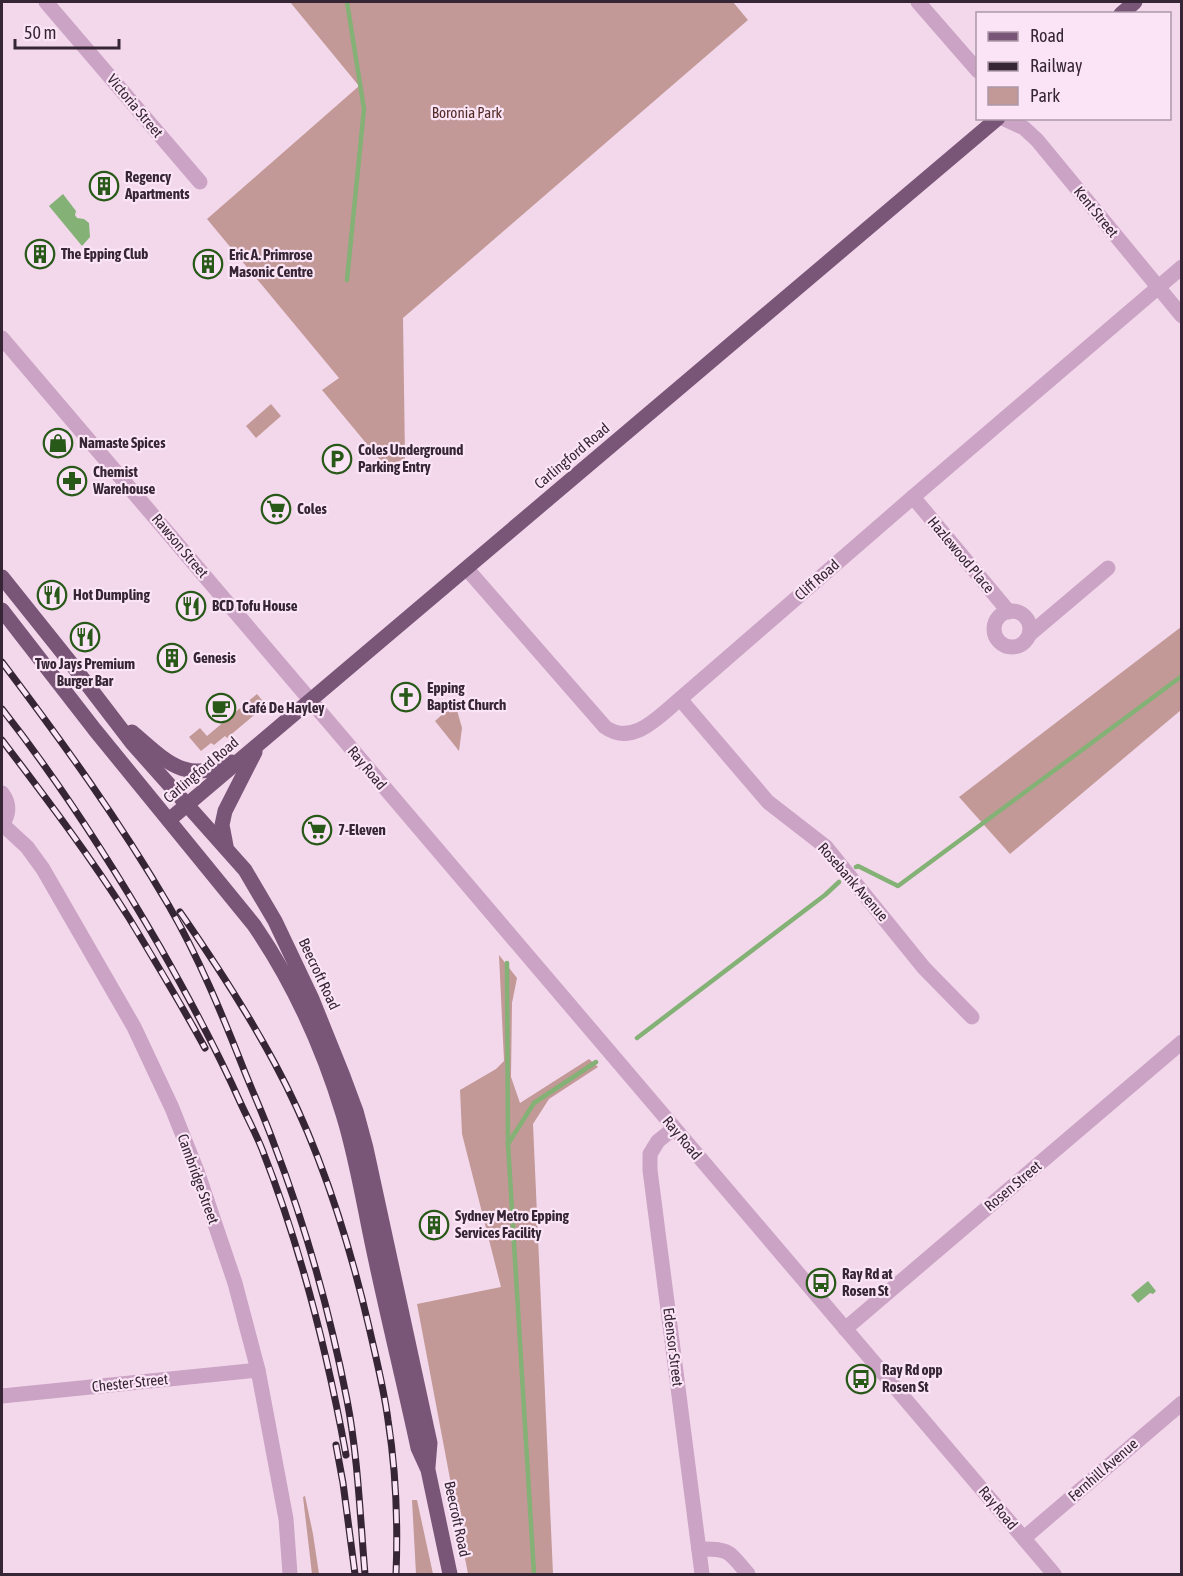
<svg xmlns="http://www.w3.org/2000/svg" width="1183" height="1576" font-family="'Asap Condensed',sans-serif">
	<rect width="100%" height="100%" fill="#f3d8ec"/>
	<g fill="#c29997">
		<polygon points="290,2 733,2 748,20 403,318 405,459 385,466 322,390 339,378 207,219 359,86"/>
		<polygon points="271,404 281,416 256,438 246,426"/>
		<polygon points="1181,627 1181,710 1010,854 959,797"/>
		<polygon points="257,694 266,705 227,738 225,736 214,745 211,743 201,751 189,737 200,728 207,736"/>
		<polygon points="455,703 462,728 459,751 435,721"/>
		<polygon points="499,955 517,978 512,1003 511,1077 520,1103 589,1059 598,1067 549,1099 533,1124 553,1574 468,1574 417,1304 501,1287 462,1134 460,1090 496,1069 504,1061"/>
		<polygon points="305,1496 313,1534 319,1574 312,1574 303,1497"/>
		<polygon points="412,1500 417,1500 433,1574 416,1574"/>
	</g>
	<g fill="#84b175">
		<polygon points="63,194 76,211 75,215 77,218 84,219 89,223 90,237 82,246 49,206"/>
		<polygon points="1148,1281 1156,1291 1153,1294 1150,1293 1138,1303 1131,1295"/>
	</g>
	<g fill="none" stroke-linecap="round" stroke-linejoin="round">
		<g stroke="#84b175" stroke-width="4.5">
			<polyline points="347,280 364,109 347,2"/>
			<polyline points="856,867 858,866 898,886 1182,676"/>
			<polyline points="507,963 508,1144 534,1574"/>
			<polyline points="637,1038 825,895 839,882"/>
			<polyline points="508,1144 534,1103 596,1062"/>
		</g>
		<g stroke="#cba3c5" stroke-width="15">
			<polyline points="46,2 200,182"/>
			<polyline points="918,2 978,71"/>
			<polyline points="1002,118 1024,128 1037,140 1182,316"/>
			<polyline points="2,338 1054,1574"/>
			<polyline points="913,497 1009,612"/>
			<path d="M467,569L605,727C633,747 659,716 680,699L913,497L1182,267"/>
			<circle cx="1012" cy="629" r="18"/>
			<polyline points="1030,634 1108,568"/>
			<polyline points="680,699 768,802 826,847 924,968 972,1017"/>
			<path d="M2,793C10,804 9,815 2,825"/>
			<polyline points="2,824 27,847 43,869 134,1027 172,1108 197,1171 235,1283 258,1370 286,1519 290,1574"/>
			<polyline points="673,1129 658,1141 650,1154 650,1170 702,1574"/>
			<polyline points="845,1329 1182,1042"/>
			<polyline points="2,1396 258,1370"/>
			<polyline points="1024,1538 1182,1403"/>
			<path d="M699,1549C730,1548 729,1552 748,1574"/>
		</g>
		<g stroke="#795577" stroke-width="15">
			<polyline points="1121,14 1135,2"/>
			<polyline points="2,577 70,662 132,743 245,870 275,921 312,999 343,1076 356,1111 366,1148 430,1443 428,1467"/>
			<path d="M2,610L95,730L254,925C293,982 323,1048 343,1114C357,1159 364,1206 374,1252C388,1318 404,1383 418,1448L428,1470L450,1574"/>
			<path d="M132,732C166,761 185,785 232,762"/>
			<polyline points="169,820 998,118"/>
			<polyline points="226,846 222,825 225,811 255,752"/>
		</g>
		<g stroke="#362635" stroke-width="7">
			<g id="rail">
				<path d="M2,662C61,740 119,820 169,906C199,958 222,1014 244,1070C254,1095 265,1119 274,1144C306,1227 330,1313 347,1400C358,1457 360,1516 365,1574"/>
				<path d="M2,709C61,784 112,864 160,947C189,998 217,1050 241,1104C248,1119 256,1134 262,1149C301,1248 327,1351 346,1455"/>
				<path d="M2,740C46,798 90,856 129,918C155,961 181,1004 205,1048"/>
				<path d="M180,912C214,961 246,1010 274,1062C318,1143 348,1237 369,1327C376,1358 384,1389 388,1420C396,1471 398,1524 396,1574"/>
				<polyline points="336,1445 343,1483 355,1574"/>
			</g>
		</g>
		<use href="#rail" stroke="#fae4f5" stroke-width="4.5" stroke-dasharray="14" stroke-linecap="butt"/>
	</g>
	<defs>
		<g id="building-ring" transform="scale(1.5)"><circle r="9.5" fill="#fae4f5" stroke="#285919" stroke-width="1.5"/><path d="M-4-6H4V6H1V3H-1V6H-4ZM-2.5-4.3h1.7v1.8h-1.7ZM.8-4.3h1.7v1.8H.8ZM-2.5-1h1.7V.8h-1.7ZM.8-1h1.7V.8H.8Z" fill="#285919"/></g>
		<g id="shop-ring" transform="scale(1.5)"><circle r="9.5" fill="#fae4f5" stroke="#285919" stroke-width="1.5"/><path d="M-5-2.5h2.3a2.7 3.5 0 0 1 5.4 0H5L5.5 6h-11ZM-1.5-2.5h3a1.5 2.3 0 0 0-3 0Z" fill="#285919"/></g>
		<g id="parking-ring" transform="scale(1.5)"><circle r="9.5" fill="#fae4f5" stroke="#285919" stroke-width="1.5"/><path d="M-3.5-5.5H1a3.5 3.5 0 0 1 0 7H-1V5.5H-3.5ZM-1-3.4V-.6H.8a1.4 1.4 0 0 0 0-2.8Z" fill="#285919"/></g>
		<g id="pharmacy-ring" transform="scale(1.5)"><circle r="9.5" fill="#fae4f5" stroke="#285919" stroke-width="1.5"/><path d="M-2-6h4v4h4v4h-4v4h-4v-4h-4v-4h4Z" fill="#285919"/></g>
		<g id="supermarket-ring" transform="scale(1.5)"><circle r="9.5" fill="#fae4f5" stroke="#285919" stroke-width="1.5"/><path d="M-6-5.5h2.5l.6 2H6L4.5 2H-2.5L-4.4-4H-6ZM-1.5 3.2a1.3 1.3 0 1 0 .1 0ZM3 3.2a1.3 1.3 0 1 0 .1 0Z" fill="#285919"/></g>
		<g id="restaurant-ring" transform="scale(1.5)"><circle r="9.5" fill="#fae4f5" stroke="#285919" stroke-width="1.5"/><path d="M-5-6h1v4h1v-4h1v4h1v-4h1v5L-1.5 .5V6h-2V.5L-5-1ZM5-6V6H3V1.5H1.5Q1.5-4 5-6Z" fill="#285919"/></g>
		<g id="church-ring" transform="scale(1.5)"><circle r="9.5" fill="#fae4f5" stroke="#285919" stroke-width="1.5"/><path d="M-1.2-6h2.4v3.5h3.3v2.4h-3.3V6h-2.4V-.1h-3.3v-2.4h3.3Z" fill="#285919"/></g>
		<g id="cafe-ring" transform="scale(1.5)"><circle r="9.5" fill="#fae4f5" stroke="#285919" stroke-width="1.5"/><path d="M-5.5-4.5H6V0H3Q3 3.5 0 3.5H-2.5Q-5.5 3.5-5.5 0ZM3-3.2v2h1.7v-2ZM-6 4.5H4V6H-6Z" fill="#285919"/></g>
		<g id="bus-ring" transform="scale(1.5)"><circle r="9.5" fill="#fae4f5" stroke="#285919" stroke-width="1.5"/><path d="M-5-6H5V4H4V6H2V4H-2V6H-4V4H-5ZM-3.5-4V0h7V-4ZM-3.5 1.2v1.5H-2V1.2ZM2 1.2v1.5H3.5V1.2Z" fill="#285919"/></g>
	</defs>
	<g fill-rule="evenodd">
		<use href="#building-ring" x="104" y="186"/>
		<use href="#building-ring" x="40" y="254"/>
		<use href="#building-ring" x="208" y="264"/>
		<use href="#shop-ring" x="58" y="443"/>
		<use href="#parking-ring" x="337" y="459"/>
		<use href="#pharmacy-ring" x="72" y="481"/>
		<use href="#supermarket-ring" x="276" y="509"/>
		<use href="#restaurant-ring" x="52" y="595"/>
		<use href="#restaurant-ring" x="191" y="606"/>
		<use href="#restaurant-ring" x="85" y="637"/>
		<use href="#building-ring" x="172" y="658"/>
		<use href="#church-ring" x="406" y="697"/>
		<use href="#cafe-ring" x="221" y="708"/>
		<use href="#supermarket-ring" x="317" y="830"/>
		<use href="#building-ring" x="434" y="1225"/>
		<use href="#bus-ring" x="821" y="1283"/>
		<use href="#bus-ring" x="861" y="1379"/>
	</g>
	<g text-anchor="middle" stroke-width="4.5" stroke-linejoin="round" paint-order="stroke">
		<g font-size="15" fill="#362635" stroke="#fae4f5">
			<text transform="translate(135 106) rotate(50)" y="5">Victoria Street</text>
			<text transform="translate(1096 212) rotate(51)" y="5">Kent Street</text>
			<text transform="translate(572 456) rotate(-40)" y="5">Carlingford Road</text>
			<text transform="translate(180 546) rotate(50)" y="5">Rawson Street</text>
			<text transform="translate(961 555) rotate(50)" y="5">Hazlewood Place</text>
			<text transform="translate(817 580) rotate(-41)" y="5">Cliff Road</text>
			<text transform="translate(367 768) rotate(50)" y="5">Ray Road</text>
			<text transform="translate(201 770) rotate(-40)" y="5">Carlingford Road</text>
			<text transform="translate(853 882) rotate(49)" y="5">Rosebank Avenue</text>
			<text transform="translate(319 974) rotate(65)" y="5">Beecroft Road</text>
			<text transform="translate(682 1138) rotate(50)" y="5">Ray Road</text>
			<text transform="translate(198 1179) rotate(70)" y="5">Cambridge Street</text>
			<text transform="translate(1013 1186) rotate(-40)" y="5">Rosen Street</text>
			<text transform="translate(673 1347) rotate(83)" y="5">Edensor Street</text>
			<text transform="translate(130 1383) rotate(-6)" y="5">Chester Street</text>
			<text transform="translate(1103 1470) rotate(-41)" y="5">Fernhill Avenue</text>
			<text transform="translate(998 1508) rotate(50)" y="5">Ray Road</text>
			<text transform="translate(457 1519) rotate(78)" y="5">Beecroft Road</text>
		</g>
		<g font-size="15" fill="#552b28" stroke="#fae4f5">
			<text x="467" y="118">Boronia Park</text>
		</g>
		<g font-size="15" font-weight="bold" fill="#362635" stroke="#fae4f5" text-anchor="start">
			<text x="125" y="182">Regency<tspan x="125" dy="17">Apartments</tspan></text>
			<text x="61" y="259">The Epping Club</text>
			<text x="229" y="260">Eric A. Primrose<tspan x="229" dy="17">Masonic Centre</tspan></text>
			<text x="79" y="448">Namaste Spices</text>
			<text x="358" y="455">Coles Underground<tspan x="358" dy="17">Parking Entry</tspan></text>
			<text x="93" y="477">Chemist<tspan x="93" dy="17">Warehouse</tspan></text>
			<text x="297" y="514">Coles</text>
			<text x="73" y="600">Hot Dumpling</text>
			<text x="212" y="611">BCD Tofu House</text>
			<text x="193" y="663">Genesis</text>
			<text x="85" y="669" text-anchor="middle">Two Jays Premium<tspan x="85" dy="17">Burger Bar</tspan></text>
			<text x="427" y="693">Epping<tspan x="427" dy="17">Baptist Church</tspan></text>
			<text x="242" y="713">Café De Hayley</text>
			<text x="338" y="835">7-Eleven</text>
			<text x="455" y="1221">Sydney Metro Epping<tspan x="455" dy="17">Services Facility</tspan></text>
			<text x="842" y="1279">Ray Rd at<tspan x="842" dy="17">Rosen St</tspan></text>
			<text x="882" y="1375">Ray Rd opp<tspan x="882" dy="17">Rosen St</tspan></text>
		</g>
	</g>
	<rect width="1183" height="1576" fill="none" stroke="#362635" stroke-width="6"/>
	<rect x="976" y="12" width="195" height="108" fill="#fae4f5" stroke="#ac98a8" stroke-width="1.5"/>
	<rect x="988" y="32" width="30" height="9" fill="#795577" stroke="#ac98a8" stroke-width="1.5"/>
	<text x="1030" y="42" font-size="18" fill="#362635">Road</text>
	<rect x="988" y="62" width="30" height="9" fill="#362635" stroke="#ac98a8" stroke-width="1.5"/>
	<text x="1030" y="72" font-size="18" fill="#362635">Railway</text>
	<rect x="988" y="87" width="30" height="18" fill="#c29997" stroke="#ac98a8" stroke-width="1.5"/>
	<text x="1030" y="102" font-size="18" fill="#362635">Park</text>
	<path d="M15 39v9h104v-9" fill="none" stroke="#362635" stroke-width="3"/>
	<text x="24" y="39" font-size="18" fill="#362635" stroke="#fae4f5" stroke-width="4.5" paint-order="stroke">50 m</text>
</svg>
